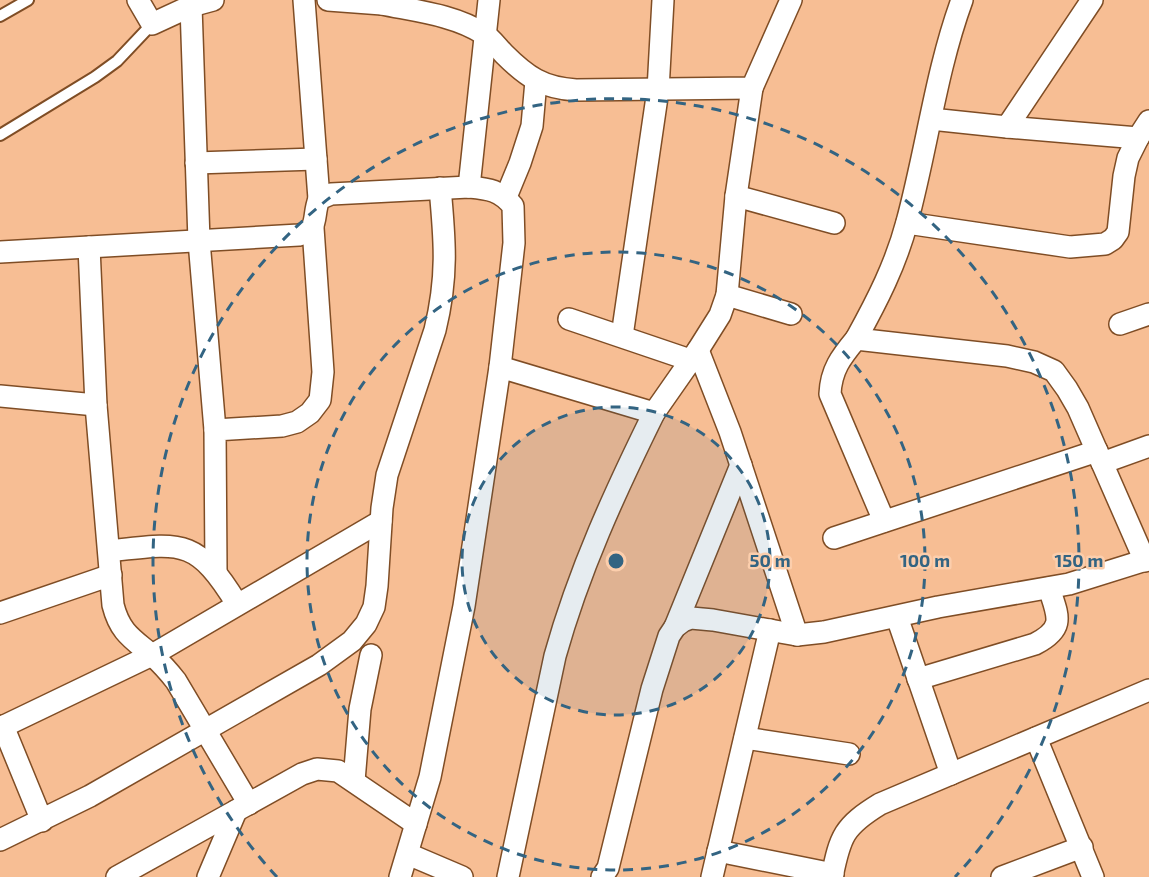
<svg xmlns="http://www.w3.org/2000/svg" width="1149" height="877" font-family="'Exo 2',sans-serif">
	<rect width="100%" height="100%" fill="#f7be94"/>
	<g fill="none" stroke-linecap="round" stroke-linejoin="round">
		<g stroke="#7f4d25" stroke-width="14">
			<g id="lane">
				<polyline points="0,16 28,0"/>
				<polyline points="0,135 95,77 117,61 152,24"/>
			</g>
		</g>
		<g stroke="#7f4d25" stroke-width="24">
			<g id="street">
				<polyline points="138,0 152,24 191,6 213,0"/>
				<polyline points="304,0 319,199"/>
				<polyline points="328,0 382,4"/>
				<path d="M380,0L382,4C416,11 455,15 484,34C492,39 498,48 504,54C527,77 543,88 576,90L752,88L791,0"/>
				<polyline points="191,6 199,241 215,430"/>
				<polyline points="752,88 736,196 727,295 791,314"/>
				<polyline points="931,119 1007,127 1092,0"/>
				<polyline points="1007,127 1138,138 1149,121"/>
				<polyline points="196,163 316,159"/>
				<polyline points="469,187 489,0"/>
				<polyline points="736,196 834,223"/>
				<polyline points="506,197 520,163 532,126 536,81"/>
				<polyline points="907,223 1070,247 1105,244 1113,239 1118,232 1124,176 1128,158 1138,138"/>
				<path d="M89,247L96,405L113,605C120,633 133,639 153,656C162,664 169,672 176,681L249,804"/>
				<path d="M0,252L299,235C320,230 312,216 319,199L331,194L469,187C489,189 500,190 513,206L514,243L500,367L464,606L430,777L400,877"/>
				<polyline points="569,319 690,360"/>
				<polyline points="1120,324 1149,314"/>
				<polyline points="622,336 658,90 663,0"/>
				<path d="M856,339C877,301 896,264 907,222C927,148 936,71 962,0"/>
				<polyline points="698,350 720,315 727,295"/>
				<polyline points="500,367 654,413 698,350 730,432 797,635"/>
				<polyline points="0,396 96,405"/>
				<polyline points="1102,463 1149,446"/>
				<path d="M884,521L830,394C831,370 841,357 856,339L1007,356L1034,362L1054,371L1067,389L1078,408L1145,561"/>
				<polyline points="834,538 1097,451"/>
				<path d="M109,551C181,543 196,537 237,604"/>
				<polyline points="216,570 215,430 282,426 297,422 310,413 320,400 323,372 313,228"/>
				<polyline points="0,613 111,575"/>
				<polyline points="897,617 951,774"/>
				<polyline points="675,627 741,465"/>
				<path d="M918,679L1035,644C1066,628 1058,616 1049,588"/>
				<polyline points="3,726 42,821"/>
				<polyline points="0,728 152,655 381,521"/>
				<polyline points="745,738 849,754"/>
				<polyline points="1036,738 1093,877"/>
				<polyline points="354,781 360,709 371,655"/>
				<path d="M0,840L90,796L319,665L352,641L366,624L374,607L377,586L382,508L387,475L435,330C448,277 445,241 440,188"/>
				<polyline points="718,851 833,874"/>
				<polyline points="408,854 462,877"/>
				<polyline points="117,877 302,774 317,769 338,771 416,824"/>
				<polyline points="208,877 236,811"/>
				<path d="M508,877L555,656C579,570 615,492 654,413"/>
				<polyline points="602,877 608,868 652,689 669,636 675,627 683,621 691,618 713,620 797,635 824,632 938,607 1069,584 1149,559"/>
				<polyline points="712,877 770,630"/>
				<path d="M832,877C840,836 844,826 880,804L1149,690"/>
				<polyline points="1002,877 1082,847"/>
			</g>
		</g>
		<use href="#lane" stroke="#fff" stroke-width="10"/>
		<use href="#street" stroke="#fff" stroke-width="21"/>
	</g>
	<circle cx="616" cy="561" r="154" fill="#336482" fill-opacity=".12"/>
	<g fill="none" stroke="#336482" stroke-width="3" stroke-dasharray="10 8">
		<circle cx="616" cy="561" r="154"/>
		<circle cx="616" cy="561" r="309"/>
		<path d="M277 877A463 463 0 1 1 955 877"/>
	</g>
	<circle cx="616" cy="561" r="9" fill="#336482" stroke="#fcceac" stroke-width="3"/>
	<g font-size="18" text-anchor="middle" font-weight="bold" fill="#336482" stroke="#fcceac" stroke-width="5" stroke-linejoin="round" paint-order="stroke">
		<text x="770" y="567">50 m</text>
		<text x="925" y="567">100 m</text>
		<text x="1079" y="567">150 m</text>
	</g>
</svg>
